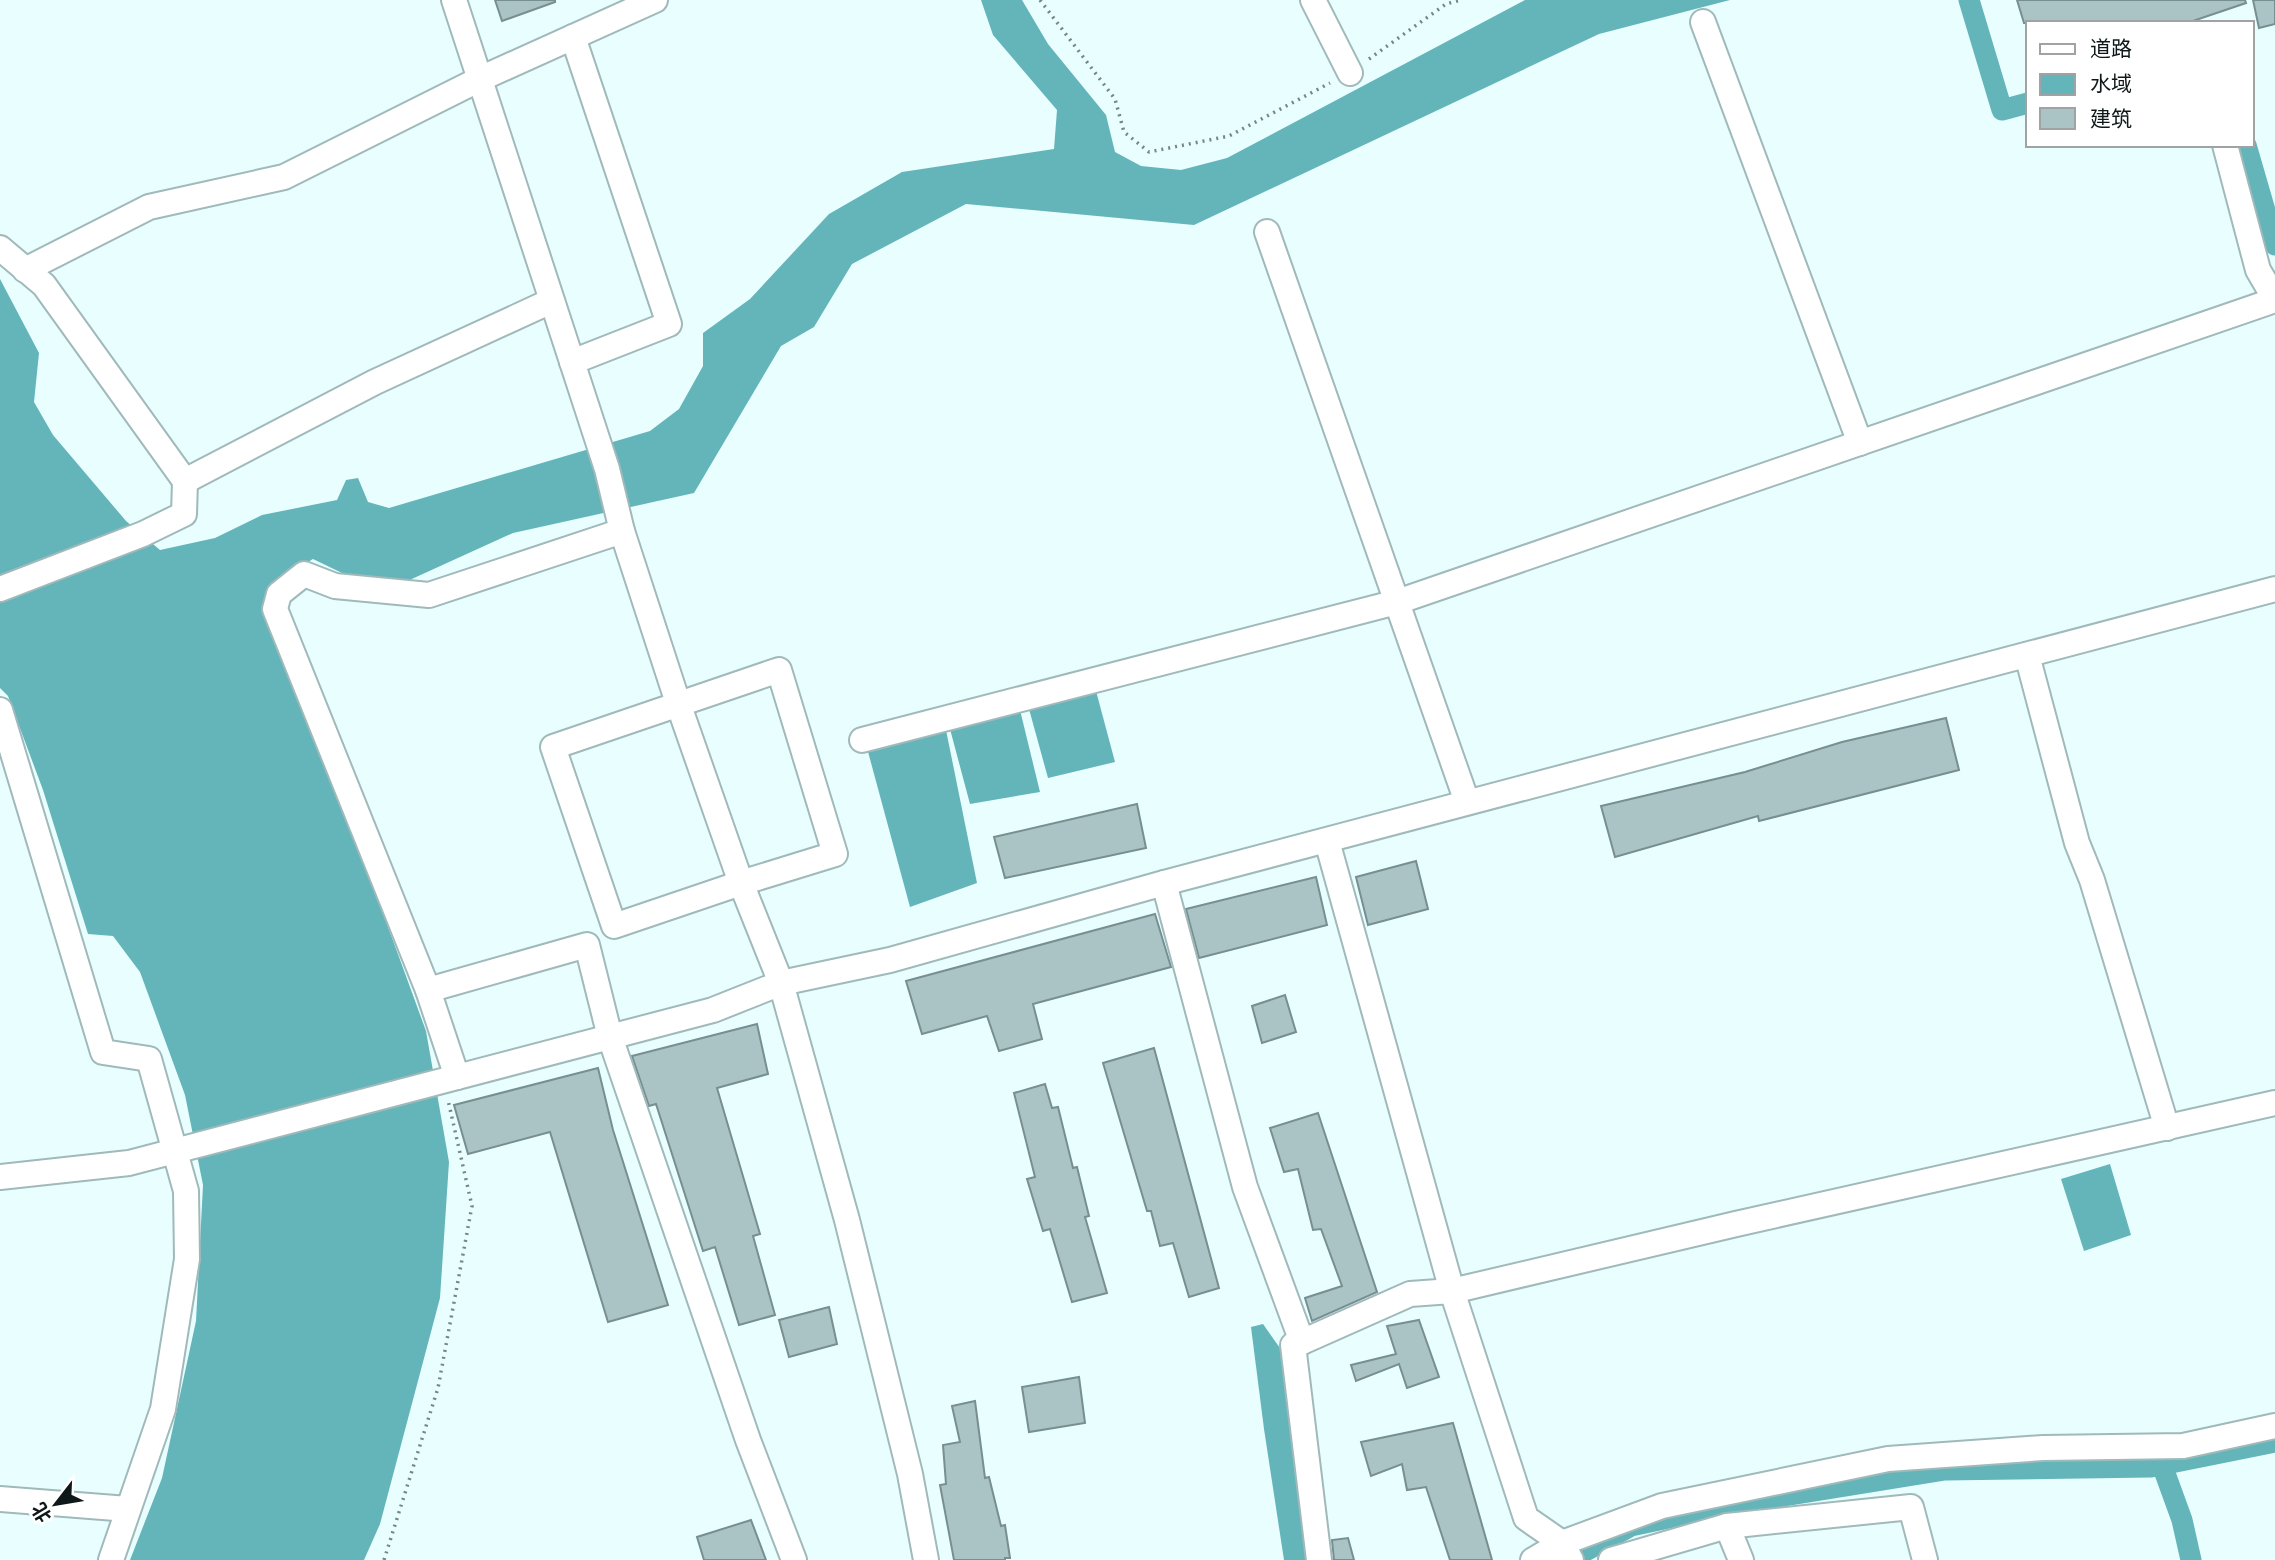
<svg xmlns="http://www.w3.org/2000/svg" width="2275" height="1560" font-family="Helvetica,'Noto Sans SC',sans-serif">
	<rect width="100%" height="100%" fill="#e9feff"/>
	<g fill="#64b5ba">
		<polygon points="981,0 1022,0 1048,44 1106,115 1115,152 1141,166 1181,170 1227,158 1525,0 1730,0 1599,34 1194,225 966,204 852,264 814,327 781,346 694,493 513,533 403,583 371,587 313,559 293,571 271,593 340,795 426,1031 449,1162 440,1298 380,1524 364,1560 130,1560 162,1478 196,1321 203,1185 185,1095 140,972 113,936 88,934 43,790 8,696 0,688 0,279 39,353 34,402 53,435 126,521 160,550 215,538 262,515 337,500 346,480 358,478 368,502 389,508 650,431 679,409 703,366 703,333 750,299 829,214 902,172 1054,149 1057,110 993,35"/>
		<polygon points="1096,691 1115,762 1048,778 1029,709"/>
		<polygon points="1020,710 1040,792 970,804 950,729"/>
		<polygon points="946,730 977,883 910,907 867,748"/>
		<polygon points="2110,1164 2131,1235 2084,1251 2061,1179"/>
		<polygon points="1263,1324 1282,1351 1310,1560 1284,1560 1264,1429 1251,1327"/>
	</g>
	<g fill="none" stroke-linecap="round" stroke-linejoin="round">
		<g stroke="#64b5ba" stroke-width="21">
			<polyline points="1969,0 2002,110 2028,103"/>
			<polyline points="2246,145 2275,245"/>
			<polyline points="2162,1465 2182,1520 2191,1560"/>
			<polyline points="1569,1560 1631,1526 1739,1503 1945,1470 2151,1467 2275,1442"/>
		</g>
	</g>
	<g fill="#aac4c5" stroke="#778f91" stroke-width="2">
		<polygon points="495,0 555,0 555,2 502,21"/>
		<polygon points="2017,0 2245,0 2246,3 2187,23 2024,23"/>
		<polygon points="2253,0 2275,0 2275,24 2259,28"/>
		<polygon points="1946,718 1959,770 1759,821 1758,816 1615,857 1601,806 1745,772 1842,742"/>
		<polygon points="1137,804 1146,848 1005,878 994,837"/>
		<polygon points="1416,861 1428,909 1368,925 1356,877"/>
		<polygon points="1316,877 1327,925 1199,958 1186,909"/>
		<polygon points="1155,914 1171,967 1033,1004 1042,1039 999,1051 987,1016 922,1034 906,981"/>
		<polygon points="1285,995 1296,1032 1262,1043 1252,1006"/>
		<polygon points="757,1024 768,1074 717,1088 760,1234 753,1236 775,1315 739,1325 715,1247 703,1251 656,1104 649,1106 632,1056"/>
		<polygon points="1154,1048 1219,1288 1189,1297 1173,1243 1160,1246 1151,1211 1147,1211 1103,1063"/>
		<polygon points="598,1068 613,1130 668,1305 608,1322 550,1132 468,1154 454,1105"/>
		<polygon points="1045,1084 1052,1108 1058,1107 1073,1168 1077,1167 1089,1216 1085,1217 1107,1293 1072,1302 1050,1229 1043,1231 1027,1179 1035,1177 1014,1093"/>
		<polygon points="1318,1113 1377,1292 1312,1321 1305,1298 1342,1286 1321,1229 1313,1230 1298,1169 1284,1172 1270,1128"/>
		<polygon points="829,1307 837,1344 789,1357 779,1320"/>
		<polygon points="1419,1320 1439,1377 1407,1388 1399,1364 1356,1381 1351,1365 1396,1354 1387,1326"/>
		<polygon points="1079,1377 1085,1423 1029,1432 1022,1387"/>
		<polygon points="975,1401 985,1478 989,1477 1001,1526 1005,1525 1010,1558 1005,1558 1005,1560 954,1560 940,1485 946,1484 943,1445 960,1442 952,1406"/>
		<polygon points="1453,1423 1492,1560 1450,1560 1426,1487 1407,1490 1402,1464 1371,1476 1361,1442"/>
		<polygon points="751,1520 766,1560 704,1560 697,1537"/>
		<polygon points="1348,1538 1354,1560 1334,1560 1332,1540"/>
	</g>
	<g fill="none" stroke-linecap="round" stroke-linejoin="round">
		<g stroke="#a0b9ba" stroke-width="28">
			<g id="minor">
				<polyline points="454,0 607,469 622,531 678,703 741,883 781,983 847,1220 910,1474 926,1560"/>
				<polyline points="1313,0 1350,73"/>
				<polyline points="1703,22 1860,443"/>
				<polyline points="2225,145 2258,270 2275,299"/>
				<polyline points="1267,232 1467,802"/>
				<polyline points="0,248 44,285 185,481 375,382 551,301"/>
				<polyline points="25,270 149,207 284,177 480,79 655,0"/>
				<polyline points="572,362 669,324 573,37"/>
				<polyline points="0,589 143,534 184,514 185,481"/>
				<polyline points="2027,655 2077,843 2092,880 2167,1128"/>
				<polygon points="779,670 835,854 741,883 614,926 553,747"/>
				<polyline points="0,710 103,1052 149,1059 186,1191 187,1259 163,1409 111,1560"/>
				<polyline points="862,740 1397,602 2275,300"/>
				<polyline points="1327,841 1452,1291 1526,1518 1562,1543 1571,1560"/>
				<polyline points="1164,883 1245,1187 1302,1342 1410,1294 1452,1291 1736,1224 2275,1103"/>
				<polyline points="428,990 275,609 279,594 304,574 335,586 429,595 622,531"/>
				<polyline points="457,1077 428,990 587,945 610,1037 748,1440 794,1560"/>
				<polyline points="0,1177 129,1163 713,1010 781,983 890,960 1164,883 2275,589"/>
				<polyline points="1302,1342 1293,1345 1319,1560"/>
				<polyline points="0,1499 128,1509"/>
				<polyline points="1727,1526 1741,1560"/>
				<polyline points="1533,1560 1562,1543 1662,1506 1888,1459 2043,1448 2183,1446 2275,1426"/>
				<polyline points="1611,1560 1727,1526 1911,1507 1925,1560"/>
			</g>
		</g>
		<g stroke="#778586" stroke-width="3.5" stroke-dasharray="2 5" stroke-linecap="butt">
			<polyline points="1040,0 1115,99 1124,132 1149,152 1229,136 1330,83"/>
			<polyline points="1369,59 1446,4 1461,0"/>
			<polyline points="384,1560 438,1388 472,1206 448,1100"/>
		</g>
		<use href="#minor" stroke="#fff" stroke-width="24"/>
	</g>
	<rect x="2026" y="21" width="228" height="126" fill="#ffffff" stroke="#9fa3a3" stroke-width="2"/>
	<rect x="2040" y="44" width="35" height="10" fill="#ffffff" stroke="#9fa3a3" stroke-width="2"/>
	<text x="2090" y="56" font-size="21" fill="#0f1819">道路</text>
	<rect x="2040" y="74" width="35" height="21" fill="#64b5ba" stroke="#9fa3a3" stroke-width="2"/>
	<text x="2090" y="91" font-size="21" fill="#0f1819">水域</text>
	<rect x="2040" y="108" width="35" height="21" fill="#aac4c5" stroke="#9fa3a3" stroke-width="2"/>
	<text x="2090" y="126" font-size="21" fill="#0f1819">建筑</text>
	<g transform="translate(56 1504) rotate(239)" stroke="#ffffff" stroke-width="5" paint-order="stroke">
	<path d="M0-5L12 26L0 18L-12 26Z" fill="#0f1819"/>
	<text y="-10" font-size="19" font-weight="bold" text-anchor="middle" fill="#0f1819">北</text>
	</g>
</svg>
